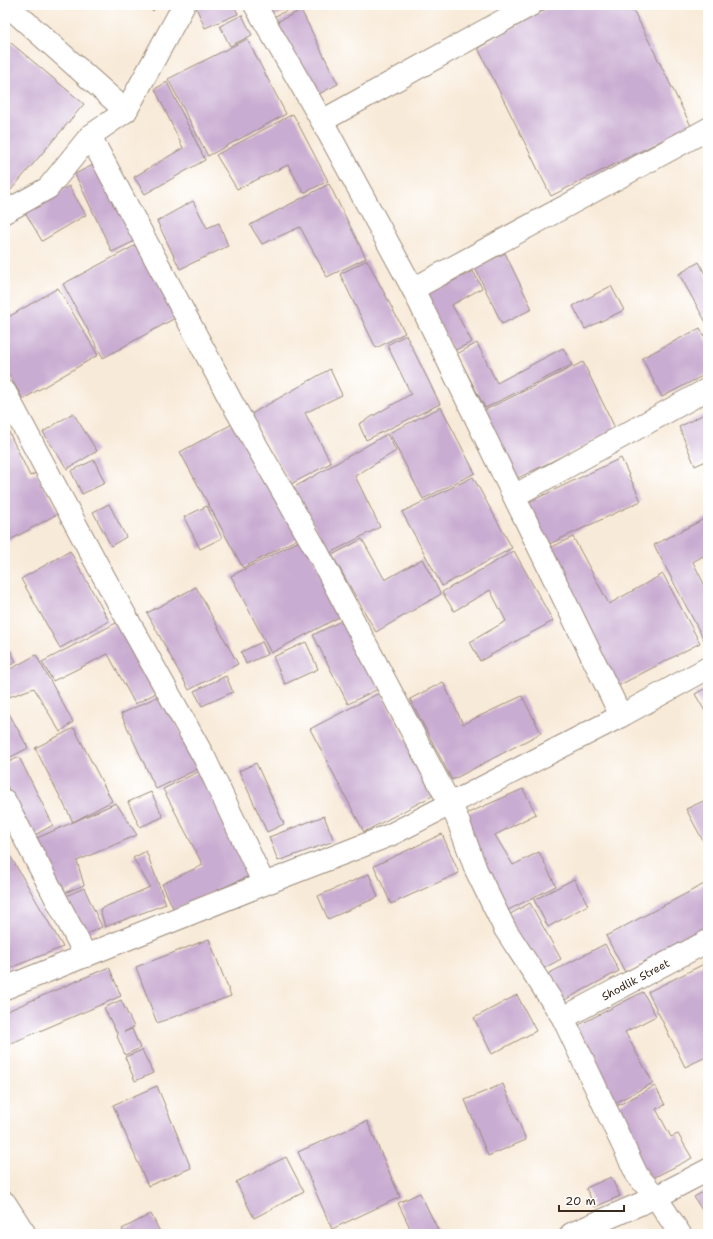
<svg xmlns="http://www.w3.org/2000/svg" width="713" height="1239" font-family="'Shantell Sans',sans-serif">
	<rect width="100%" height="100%" fill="#fff"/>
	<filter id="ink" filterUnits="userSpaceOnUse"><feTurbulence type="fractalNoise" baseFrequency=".025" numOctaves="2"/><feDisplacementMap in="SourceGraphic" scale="8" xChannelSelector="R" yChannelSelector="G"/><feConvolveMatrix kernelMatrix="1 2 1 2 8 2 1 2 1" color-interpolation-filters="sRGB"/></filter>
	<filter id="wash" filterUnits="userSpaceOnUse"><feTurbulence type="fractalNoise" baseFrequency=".012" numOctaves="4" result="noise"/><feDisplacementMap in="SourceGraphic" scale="16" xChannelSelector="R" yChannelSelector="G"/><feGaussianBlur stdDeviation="0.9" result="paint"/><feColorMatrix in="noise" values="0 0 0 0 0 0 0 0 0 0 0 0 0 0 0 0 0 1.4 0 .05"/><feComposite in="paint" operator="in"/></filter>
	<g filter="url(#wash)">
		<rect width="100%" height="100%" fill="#f8ead8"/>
		<g id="blocks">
			<g fill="#c9acd1">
				<polygon points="146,5 157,5 153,11"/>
				<polygon points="195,5 234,5 238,14 205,28"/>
				<polygon points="264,5 299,5 271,18"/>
				<polygon points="553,5 631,5 691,126 551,196 478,48"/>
				<polygon points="301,10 338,84 313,97 275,23"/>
				<polygon points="242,15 252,35 230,46 220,26"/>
				<polygon points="5,38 84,104 11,190 5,183"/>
				<polygon points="247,39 286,114 208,156 168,79"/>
				<polygon points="167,82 205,160 145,194 134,177 183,148 155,89"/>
				<polygon points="293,114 328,181 304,193 288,165 237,189 216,155"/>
				<polygon points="97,163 135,241 112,252 75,174"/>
				<polygon points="329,184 366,258 327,277 300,227 262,244 250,225"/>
				<polygon points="69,186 86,215 42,241 25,212"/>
				<polygon points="193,201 207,228 219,223 228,246 180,269 157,221"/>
				<polygon points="138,244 177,317 103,358 63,284"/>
				<polygon points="505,253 532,309 502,324 475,268"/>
				<polygon points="367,260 405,333 376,348 340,274"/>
				<polygon points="699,262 708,280 708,326 679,274"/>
				<polygon points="473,271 482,288 452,305 472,342 453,351 425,295"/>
				<polygon points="611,286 624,310 585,329 573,306"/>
				<polygon points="58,288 98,355 23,399 5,368 5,319"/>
				<polygon points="700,328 708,343 708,373 662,397 642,358"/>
				<polygon points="406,335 440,404 366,440 359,424 411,394 387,345"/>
				<polygon points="477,343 497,383 563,348 572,365 485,408 457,354"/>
				<polygon points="583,362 616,430 516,479 483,411"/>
				<polygon points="330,369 342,395 305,413 331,463 291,484 251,414"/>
				<polygon points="441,407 475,473 423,499 389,433"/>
				<polygon points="708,412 708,460 695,466 679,427"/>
				<polygon points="73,413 97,451 67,469 43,432"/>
				<polygon points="236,422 299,538 243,568 180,452"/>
				<polygon points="5,424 30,476 36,473 59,513 5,543"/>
				<polygon points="387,434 396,451 355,476 380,527 330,553 293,488"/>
				<polygon points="621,458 641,501 545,546 527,503"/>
				<polygon points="94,460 105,483 82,494 71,471"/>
				<polygon points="473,477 512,548 442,586 402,512"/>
				<polygon points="109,504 126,537 111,546 93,512"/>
				<polygon points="207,506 222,538 200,549 184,517"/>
				<polygon points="708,517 708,553 693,562 707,590 708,590 708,638 704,640 654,545"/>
				<polygon points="573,537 609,604 663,574 700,643 614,688 545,550"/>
				<polygon points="303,539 343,615 271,653 231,576"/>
				<polygon points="362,539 385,580 422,559 441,594 376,632 332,555"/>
				<polygon points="70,551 109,621 60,648 21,579"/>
				<polygon points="514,551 553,621 480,661 470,642 506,621 490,590 454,611 442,592"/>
				<polygon points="196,587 238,664 189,690 147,613"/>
				<polygon points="345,619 380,688 348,704 313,635"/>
				<polygon points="118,622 156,693 135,704 108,654 53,681 42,662"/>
				<polygon points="262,642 268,654 246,664 241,652"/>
				<polygon points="306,642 318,669 285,684 273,657"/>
				<polygon points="10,650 16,662 5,668 5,652"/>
				<polygon points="36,655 73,722 60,732 34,688 9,697 5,690 5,672"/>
				<polygon points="226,676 233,692 202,706 194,691"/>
				<polygon points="443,682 463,724 522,696 541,733 452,780 410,699"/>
				<polygon points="708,687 708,712 706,713 695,694"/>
				<polygon points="381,692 434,795 364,832 310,729"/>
				<polygon points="163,694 198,769 156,789 121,714"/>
				<polygon points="5,706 28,748 5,760"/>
				<polygon points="74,728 112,801 73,822 35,748"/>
				<polygon points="19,757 53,825 33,836 5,782 5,764"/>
				<polygon points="256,763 284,824 267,832 239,771"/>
				<polygon points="200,771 253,874 174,910 162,884 203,865 163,789"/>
				<polygon points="523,789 536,814 495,835 513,865 539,852 556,886 502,913 459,817"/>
				<polygon points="151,792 163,817 140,827 128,802"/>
				<polygon points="708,799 708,850 686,809"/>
				<polygon points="116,803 137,835 77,861 84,885 60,895 35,839"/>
				<polygon points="324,816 334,841 278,861 269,837"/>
				<polygon points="442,834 459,873 391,904 374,866"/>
				<polygon points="146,851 166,904 105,927 100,909 150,887 133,858"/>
				<polygon points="8,852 63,947 5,970 5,854"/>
				<polygon points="369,874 378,897 328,919 318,896"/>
				<polygon points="574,879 588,905 548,927 534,900"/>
				<polygon points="708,882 708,928 625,972 606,936"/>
				<polygon points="84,888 102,927 84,935 66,896"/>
				<polygon points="530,903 561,959 537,972 507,916"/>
				<polygon points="209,939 231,996 157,1023 136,967"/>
				<polygon points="605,944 619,971 557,1004 542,977"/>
				<polygon points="708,962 708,1056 685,1067 648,992"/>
				<polygon points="109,967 121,996 5,1046 5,1012"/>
				<polygon points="643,992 656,1016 625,1032 653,1083 611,1105 571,1029"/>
				<polygon points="517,995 536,1031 492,1054 474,1018"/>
				<polygon points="121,1000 134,1027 124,1032 132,1029 140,1048 125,1055 117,1036 118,1035 104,1008"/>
				<polygon points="142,1050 153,1073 135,1081 125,1057"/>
				<polygon points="503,1084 526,1140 488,1156 465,1100"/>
				<polygon points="157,1086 191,1168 148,1186 113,1105"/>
				<polygon points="655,1086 665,1105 656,1109 671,1137 678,1134 692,1158 649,1180 613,1108"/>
				<polygon points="367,1121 400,1197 332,1229 298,1152"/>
				<polygon points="286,1157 304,1192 254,1218 236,1182"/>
				<polygon points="611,1177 620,1196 595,1207 586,1188"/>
				<polygon points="708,1189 708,1220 694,1197"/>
				<polygon points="420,1193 440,1234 413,1234 398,1203"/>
				<polygon points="151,1214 161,1234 125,1234 122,1229"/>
			</g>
		</g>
	</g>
	<g filter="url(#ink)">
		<use href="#blocks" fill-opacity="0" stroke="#9a8a7b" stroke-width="1"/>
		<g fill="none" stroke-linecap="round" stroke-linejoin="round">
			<g stroke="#9a8a7b" stroke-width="24">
				<g id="minor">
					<polyline points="7,5 126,111"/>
					<polyline points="255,5 322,121 413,289 621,716"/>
					<polyline points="322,121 531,5"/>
					<polyline points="90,136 231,401 318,553 450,804 457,818 476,870 505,929 563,1018 637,1175 656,1197 680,1234"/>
					<polyline points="5,212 48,188 90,136 126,111 184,5"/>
					<polyline points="413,289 708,129"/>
					<polyline points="5,392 99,568 205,759 264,884"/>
					<polyline points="514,496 708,389"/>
					<polyline points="5,801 86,956"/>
					<polyline points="5,988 264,884 390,835 621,716 708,668"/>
					<path id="s1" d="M563,1018L708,941"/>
					<polyline points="5,1203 25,1234"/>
					<polyline points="571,1234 656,1197 708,1170"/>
				</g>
			</g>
			<use href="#minor" stroke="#fff" stroke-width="22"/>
		</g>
	</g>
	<g text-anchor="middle" stroke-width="4" stroke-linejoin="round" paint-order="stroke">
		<g font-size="11" fill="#3b2a1e" stroke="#fff">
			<text dy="4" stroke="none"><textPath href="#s1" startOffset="82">Shodlik Street</textPath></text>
		</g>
	</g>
	<rect width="713" height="1239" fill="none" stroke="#fff" stroke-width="20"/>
	<path d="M559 1205v6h65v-6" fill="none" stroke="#3b2a1e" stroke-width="2"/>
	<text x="565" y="1205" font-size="12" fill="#3b2a1e" stroke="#ffffff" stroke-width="3" paint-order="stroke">20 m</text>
</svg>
